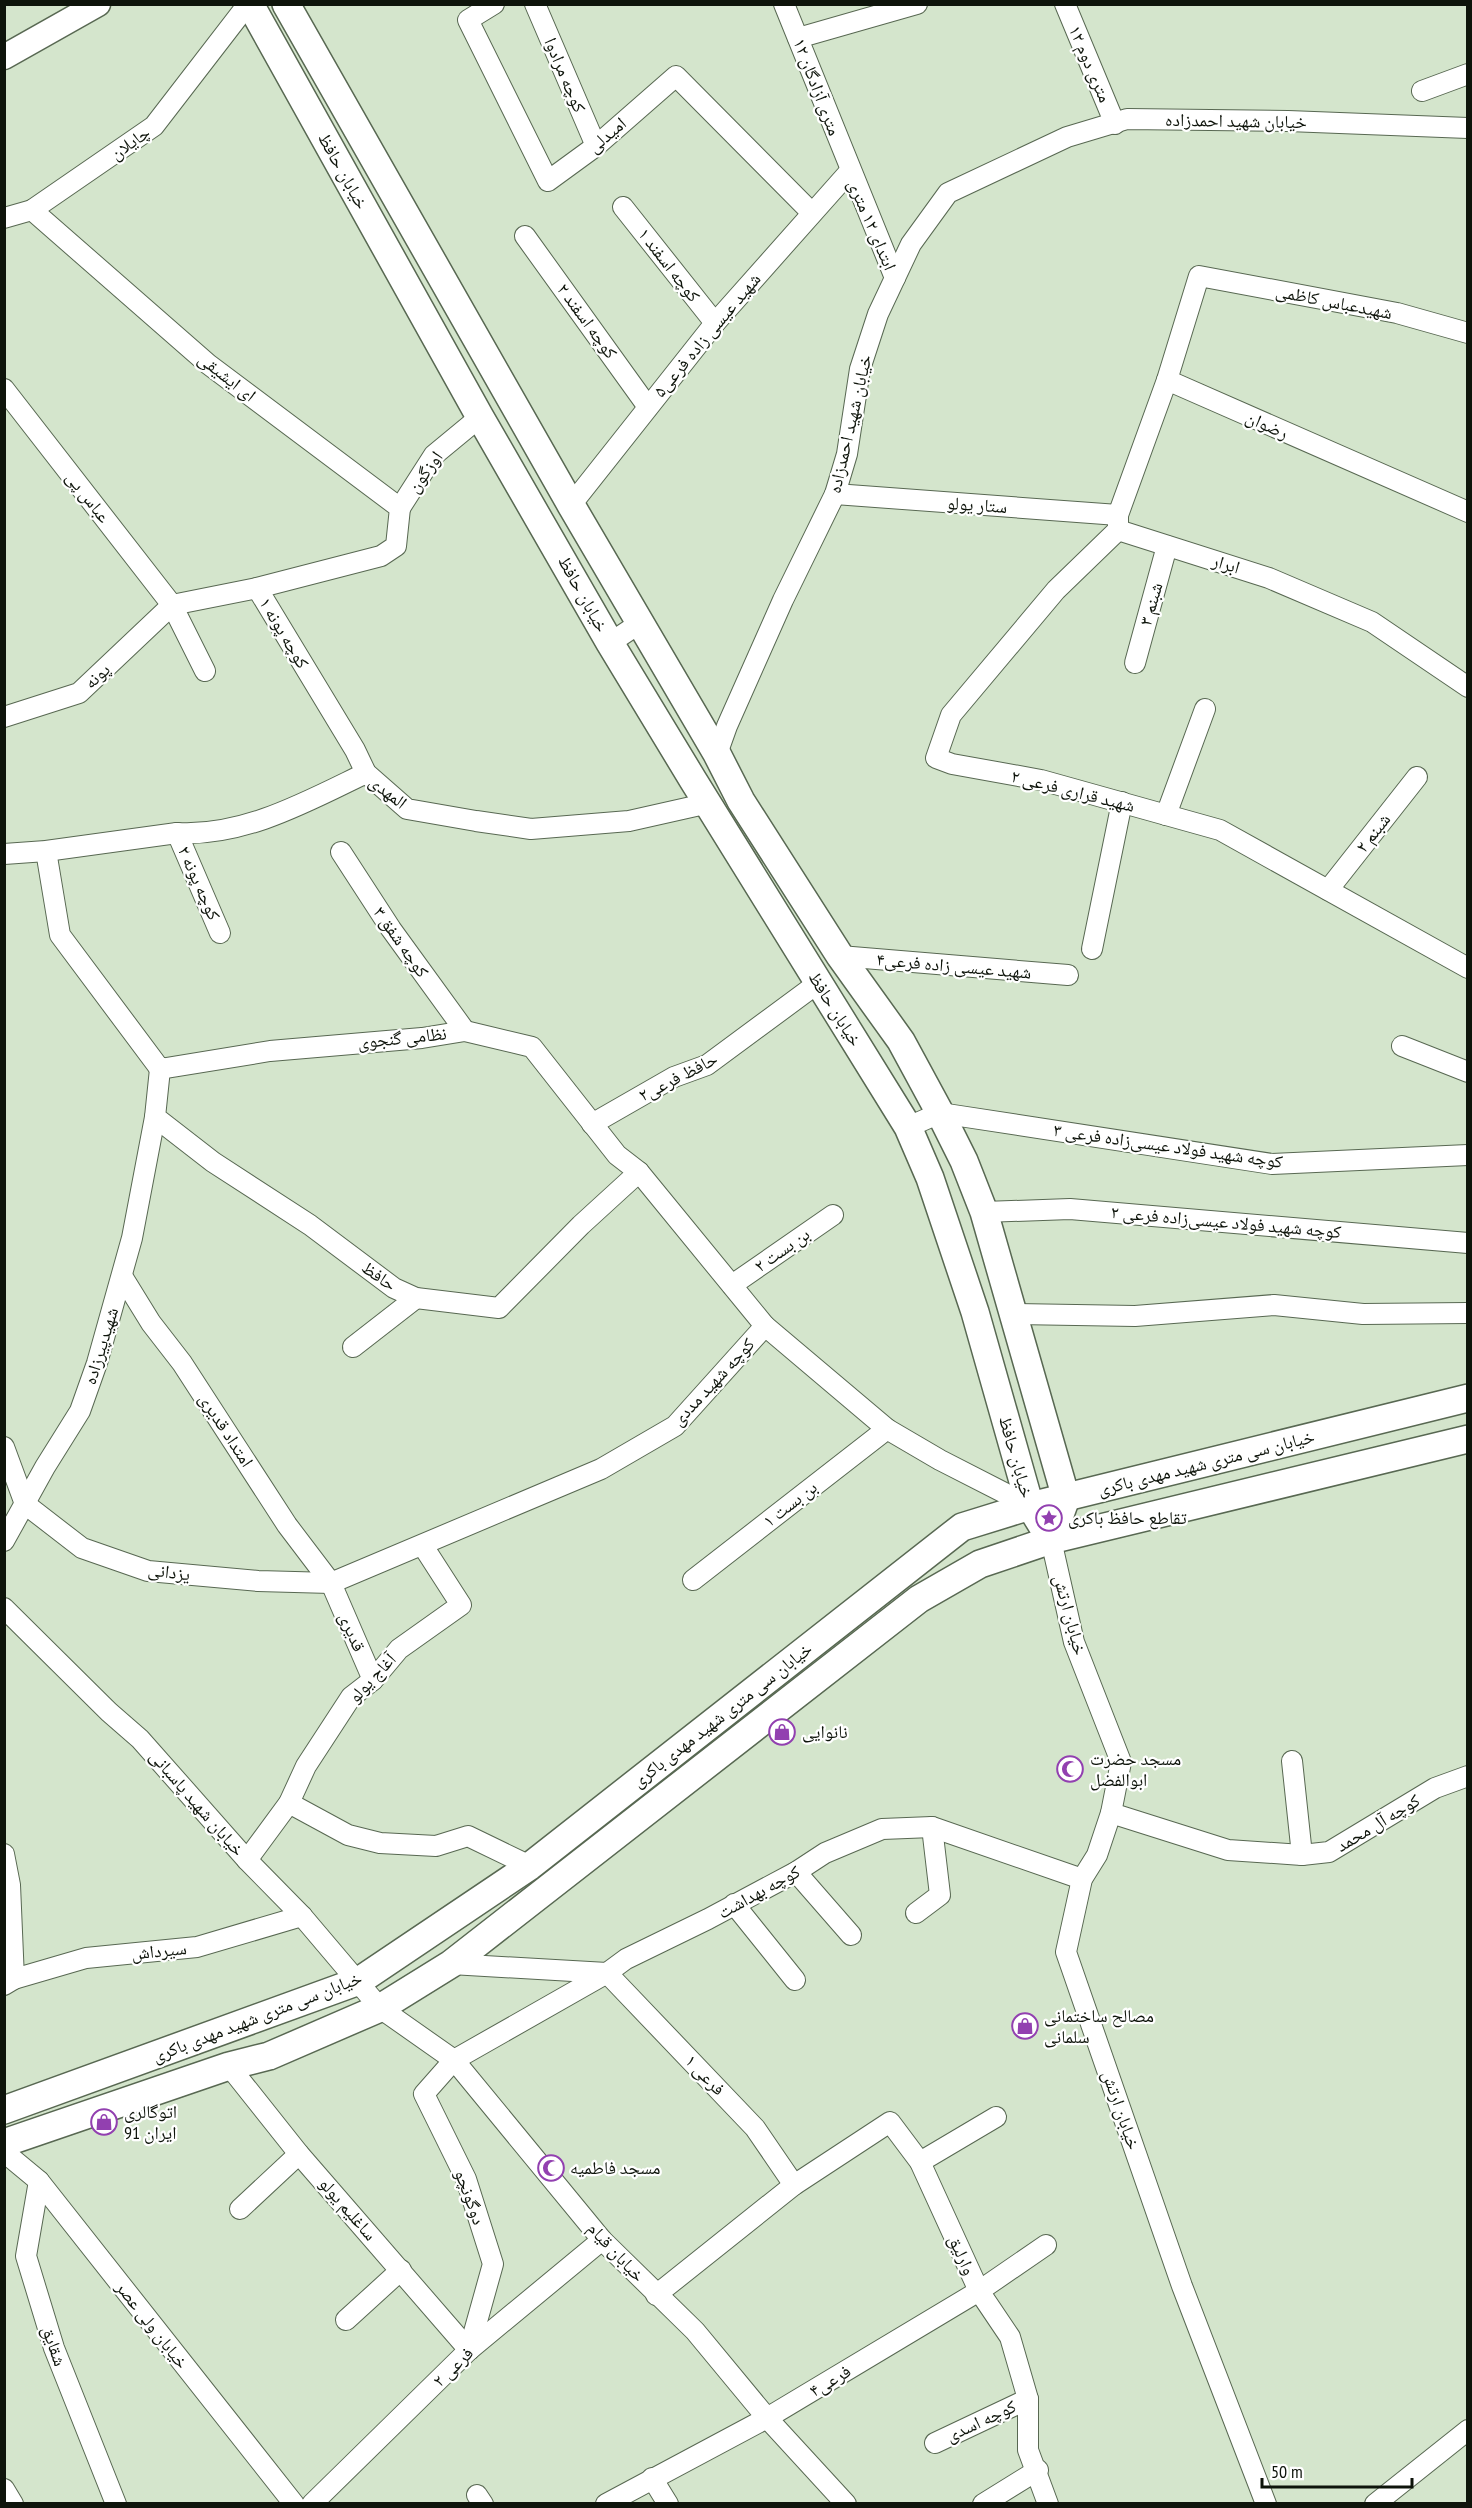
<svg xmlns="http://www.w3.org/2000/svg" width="1472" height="2508" font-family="'PT Sans Narrow','Noto Naskh Arabic',sans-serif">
	<rect width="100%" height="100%" fill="#d4e5cc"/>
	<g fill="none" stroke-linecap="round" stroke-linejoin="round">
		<g stroke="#586852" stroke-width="22">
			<g id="minor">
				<polyline points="494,4 468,20 548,181 596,146 676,76 812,213"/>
				<polyline points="535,4 596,146"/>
				<polyline points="784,4 895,278"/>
				<polyline points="1065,4 1115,124"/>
				<polyline points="798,38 917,4"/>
				<polyline points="1422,91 1468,74"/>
				<polyline points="623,207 715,323"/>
				<polyline points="32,210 208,364 400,508 396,546 381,556 257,588 355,750 366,773 407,809 476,821 531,829 629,821 709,803"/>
				<polyline points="4,218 32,210 154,126 248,4"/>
				<polyline points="525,236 648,407"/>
				<polyline points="1468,333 1397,313 1199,276 1167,380 1468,512"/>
				<polyline points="1167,380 1118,515 1118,530 1269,578 1372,622 1468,687"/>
				<polyline points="4,389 172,605 205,671"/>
				<polyline points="835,494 1118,515"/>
				<polyline points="571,505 715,323 850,171"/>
				<polyline points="400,508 434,455 480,417"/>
				<polyline points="1118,530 1056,590 951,715 936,758 952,764 1041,780 1220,830 1468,968"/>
				<polyline points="172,605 257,588"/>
				<polyline points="610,643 640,623"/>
				<polyline points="1135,663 1167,546"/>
				<polyline points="4,717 79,693 172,605"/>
				<polyline points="717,754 727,726 783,600 835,494 847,454 860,369 878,314 911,244 948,193 1067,137 1127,119 1288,121 1468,128"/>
				<polyline points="1166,815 1205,709"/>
				<polyline points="177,833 220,933"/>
				<polyline points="46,851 60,935 160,1069 270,1051 422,1038 465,1031 532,1047 617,1155 639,1172 765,1326"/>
				<polyline points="341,852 391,929 465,1031"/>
				<path d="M4,854L46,851L177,833C244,837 308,801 366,773"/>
				<polyline points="1328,890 1417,777"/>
				<polyline points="1092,949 1122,802"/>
				<polyline points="840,956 1068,975"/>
				<polyline points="1402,1046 1468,1072"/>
				<polyline points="160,1069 155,1117 213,1162 310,1225 394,1288 416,1298 499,1308 581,1225 639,1172"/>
				<polyline points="592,1124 674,1077 707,1065 818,983"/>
				<polyline points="908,1127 940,1113 1272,1164 1468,1155"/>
				<polyline points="984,1212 1070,1209 1468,1243"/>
				<polyline points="122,1276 151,1323 182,1363 287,1525 331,1583 373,1680"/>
				<polyline points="732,1285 833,1215"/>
				<polyline points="1012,1314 1135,1316 1274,1305 1363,1314 1468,1313"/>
				<polyline points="353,1347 416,1298"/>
				<polyline points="4,1447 25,1504"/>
				<polyline points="25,1504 82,1548 148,1571 258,1581 331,1583 601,1469 675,1426 765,1326 887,1429 940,1460 1030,1506"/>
				<polyline points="1051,1540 1074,1642 1121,1762 1111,1813 1097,1855 1082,1879 1066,1952 1182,2286 1266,2504"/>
				<polyline points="4,1541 45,1467 80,1411 97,1363 132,1238 155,1117"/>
				<polyline points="693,1580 887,1429"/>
				<polyline points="4,1608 109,1712 140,1739 247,1860 302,1916 380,2008 454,2060 602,2240 695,2331 767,2418 846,2504"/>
				<polyline points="1292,1761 1302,1855"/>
				<polyline points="289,1803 348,1835 380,1843 436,1846 468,1836 530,1866"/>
				<polyline points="1111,1813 1228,1850 1302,1855 1329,1852 1435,1788 1468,1776"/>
				<polyline points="4,1854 10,1885 14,1979 4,1985"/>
				<polyline points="247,1860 289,1803 306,1766 351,1697 373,1680 399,1649 461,1605 423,1546"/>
				<polyline points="796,1872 851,1935"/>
				<polyline points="734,1904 795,1980"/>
				<polyline points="916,1913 940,1895 932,1827"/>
				<polyline points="451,1964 607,1973 755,2128 794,2185"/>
				<polyline points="14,1979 86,1958 197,1947 302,1916"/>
				<polyline points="229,2066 299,2154 469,2350"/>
				<polyline points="4,2152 39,2181 294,2504"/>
				<polyline points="920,2162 996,2117"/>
				<polyline points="39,2181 26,2256 54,2348 116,2504"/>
				<polyline points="240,2209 299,2154"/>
				<polyline points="656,2295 794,2185 890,2122 920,2162 979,2291 1010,2337 1028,2399 1028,2450 1048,2504"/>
				<polyline points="346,2320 401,2270"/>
				<polyline points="469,2350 493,2264 466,2179 424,2094 454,2060 607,1973 626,1959 708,1919 796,1872 825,1853 882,1829 932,1827 1082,1879"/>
				<polyline points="935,2443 1028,2399"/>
				<polyline points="652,2478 668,2504"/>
				<polyline points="4,2489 13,2504"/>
				<polyline points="477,2495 483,2504"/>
				<polyline points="312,2504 469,2350 602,2240"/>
				<polyline points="606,2504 767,2418 979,2291 1046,2245"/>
				<polyline points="983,2504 1038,2470"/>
				<polyline points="1375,2504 1468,2430"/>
			</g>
		</g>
		<g stroke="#586852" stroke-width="27">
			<polyline id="tertiary" points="4,57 98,4"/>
		</g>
		<g stroke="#586852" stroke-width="30">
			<g id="secondary">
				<polyline points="250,4 480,417 610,643 693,780 908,1127 930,1178 975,1312 1030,1506 1051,1540"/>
				<polyline points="286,4 571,505 717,754 741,801 840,956 901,1041 940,1113 964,1161 984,1212 1066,1498 1051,1540"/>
				<polyline points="4,2110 359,1981 530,1866 962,1527 1030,1506 1468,1398"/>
				<polyline points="4,2143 229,2066 269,2056 380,2008 451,1964 919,1599 980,1564 1051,1540 1468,1439"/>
			</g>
		</g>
		<use href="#minor" stroke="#fff" stroke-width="20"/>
		<use href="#tertiary" stroke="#fff" stroke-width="24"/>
		<use href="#secondary" stroke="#fff" stroke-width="27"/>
	</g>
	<defs>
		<g id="sight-ring" transform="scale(1.35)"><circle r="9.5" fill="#fff" stroke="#9240b0" stroke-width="1.5"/><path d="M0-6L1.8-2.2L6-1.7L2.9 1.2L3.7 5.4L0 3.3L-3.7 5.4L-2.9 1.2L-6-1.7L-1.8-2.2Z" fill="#9240b0"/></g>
		<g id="shop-ring" transform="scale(1.35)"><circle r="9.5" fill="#fff" stroke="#9240b0" stroke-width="1.5"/><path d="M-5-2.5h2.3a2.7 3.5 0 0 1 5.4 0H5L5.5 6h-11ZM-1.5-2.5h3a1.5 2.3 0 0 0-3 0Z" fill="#9240b0"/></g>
		<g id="mosque-ring" transform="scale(1.35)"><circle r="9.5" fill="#fff" stroke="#9240b0" stroke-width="1.5"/><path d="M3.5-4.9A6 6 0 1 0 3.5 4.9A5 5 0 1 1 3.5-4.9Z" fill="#9240b0"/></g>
	</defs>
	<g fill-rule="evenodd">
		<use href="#sight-ring" x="1049" y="1518"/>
		<use href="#shop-ring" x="782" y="1732"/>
		<use href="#mosque-ring" x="1070" y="1769"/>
		<use href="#shop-ring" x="1025" y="2026"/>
		<use href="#shop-ring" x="104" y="2122"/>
		<use href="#mosque-ring" x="551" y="2168"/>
	</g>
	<g text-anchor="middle" stroke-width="4.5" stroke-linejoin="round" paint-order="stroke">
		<g font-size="18" fill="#0e140b" stroke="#fff">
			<text transform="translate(1090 64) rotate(67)" y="6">۱۲ متری دوم</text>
			<text transform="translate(565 75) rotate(67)" y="6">کوچه مرادوا</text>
			<text transform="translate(817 87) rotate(69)" y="6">۱۲ متری آزادگان</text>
			<text transform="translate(1236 121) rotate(1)" y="6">خیابان شهید احمدزاده</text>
			<text transform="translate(607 135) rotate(-40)" y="6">امیدلی</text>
			<text transform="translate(130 143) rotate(-35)" y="6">چایلان</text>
			<text transform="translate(343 171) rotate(61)" y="6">خیابان حافظ</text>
			<text transform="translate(872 225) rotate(67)" y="6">ابتدای ۱۲ متری</text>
			<text transform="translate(669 265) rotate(52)" y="6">کوچه اسفند ۱</text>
			<text transform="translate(1334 302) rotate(11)" y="6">شهیدعباس کاظمی</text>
			<text transform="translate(587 321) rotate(54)" y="6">کوچه اسفند ۲</text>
			<text transform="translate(707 335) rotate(-50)" y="6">شهید عیسی زاده فرعی۵</text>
			<text transform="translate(227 377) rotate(38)" y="6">ای ایشیقی</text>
			<text transform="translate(850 424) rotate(-77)" y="6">خیابان شهید احمدزاده</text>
			<text transform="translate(1267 425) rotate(24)" y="6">رضوان</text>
			<text transform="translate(425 472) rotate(-54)" y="6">اوزگون</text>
			<text transform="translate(88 497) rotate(52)" y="6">عباس پی</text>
			<text transform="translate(977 505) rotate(4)" y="6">ستار یولو</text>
			<text transform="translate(1226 564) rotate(17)" y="6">ابرار</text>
			<text transform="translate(583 594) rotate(61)" y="6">خیابان حافظ</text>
			<text transform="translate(1151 604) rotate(-74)" y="6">شبنم ۳</text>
			<text transform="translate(284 633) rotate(59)" y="6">کوچه پونه ۱</text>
			<text transform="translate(97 676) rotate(-43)" y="6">پونه</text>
			<text transform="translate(1073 791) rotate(14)" y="6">شهید قراری فرعی ۲</text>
			<text transform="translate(388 792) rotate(38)" y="6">المهدی</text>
			<text transform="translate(1373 833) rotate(-52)" y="6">شبنم ۲</text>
			<text transform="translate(199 883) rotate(66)" y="6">کوچه پونه ۲</text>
			<text transform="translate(401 942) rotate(55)" y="6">کوچه شفق ۳</text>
			<text transform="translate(954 966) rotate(5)" y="6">شهید عیسی زاده فرعی۴</text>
			<text transform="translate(835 1009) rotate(58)" y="6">خیابان حافظ</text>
			<text transform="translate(402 1038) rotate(-6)" y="6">نظامی گنجوی</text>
			<text transform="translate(678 1077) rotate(-27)" y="6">حافظ فرعی۲</text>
			<text transform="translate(1168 1146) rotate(8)" y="6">کوچه شهید فولاد عیسی‌زاده فرعی ۳</text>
			<text transform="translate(1226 1222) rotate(5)" y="6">کوچه شهید فولاد عیسی‌زاده فرعی ۲</text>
			<text transform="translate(782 1250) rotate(-35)" y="6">بن بست ۲</text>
			<text transform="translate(379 1276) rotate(35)" y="6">حافظ</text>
			<text transform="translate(101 1346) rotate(-73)" y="6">شهیدپیرزاده</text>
			<text transform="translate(713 1382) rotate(-47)" y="6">کوچه شهید مددی</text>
			<text transform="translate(226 1430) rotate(57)" y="6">امتداد قدیری</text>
			<text transform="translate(1016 1457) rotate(74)" y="6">خیابان حافظ</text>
			<text transform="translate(1206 1463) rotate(-14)" y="6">خیابان سی متری شهید مهدی باکری</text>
			<text transform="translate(790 1504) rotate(-38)" y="6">بن بست ۱</text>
			<text transform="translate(169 1572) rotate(7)" y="6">یزدانی</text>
			<text transform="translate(1070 1615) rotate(75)" y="6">خیابان ارتش</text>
			<text transform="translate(352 1632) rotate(67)" y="6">قدیری</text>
			<text transform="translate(372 1678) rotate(-47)" y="6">آغاج یولو</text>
			<text transform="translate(722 1715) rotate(-38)" y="6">خیابان سی متری شهید مهدی باکری</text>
			<text transform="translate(197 1803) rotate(49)" y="6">خیابان شهید پاسبانی</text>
			<text transform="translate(1378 1823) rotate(-31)" y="6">کوچه آل محمد</text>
			<text transform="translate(759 1892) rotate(-29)" y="6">کوچه بهداشت</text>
			<text transform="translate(159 1951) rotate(-6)" y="6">سیرداش</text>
			<text transform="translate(257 2017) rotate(-21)" y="6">خیابان سی متری شهید مهدی باکری</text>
			<text transform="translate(705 2075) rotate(46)" y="6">فرعی ۱</text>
			<text transform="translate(1121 2110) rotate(71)" y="6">خیابان ارتش</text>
			<text transform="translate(470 2197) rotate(70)" y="6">دوگونچو</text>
			<text transform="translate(348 2209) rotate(49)" y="6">ساغلیم یولو</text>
			<text transform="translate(616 2252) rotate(47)" y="6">خیابان قیام</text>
			<text transform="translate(962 2255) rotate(66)" y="6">وارلیق</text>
			<text transform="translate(152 2325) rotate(52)" y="6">خیابان ولی عصر</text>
			<text transform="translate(54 2346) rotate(71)" y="6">شقایق</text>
			<text transform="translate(453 2367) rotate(-44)" y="6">فرعی ۲</text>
			<text transform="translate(830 2381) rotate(-31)" y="6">فرعی۴</text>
			<text transform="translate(981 2421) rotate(-25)" y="6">کوچه اسدی</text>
		</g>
		<g font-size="18" fill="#0e140b" stroke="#fff" text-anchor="start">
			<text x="1068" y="1524">تقاطع حافظ باکری</text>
			<text x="802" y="1738">نانوایی</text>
			<text x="1090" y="1765">مسجد حضرت<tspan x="1090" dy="21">ابوالفضل</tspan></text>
			<text x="1044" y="2022">مصالح ساختمانی<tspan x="1044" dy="21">سلمانی</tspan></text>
			<text x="124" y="2118">اتوگالری<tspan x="124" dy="21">ایران 91</tspan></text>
			<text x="570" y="2174">مسجد فاطمیه</text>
		</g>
	</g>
	<rect width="1472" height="2508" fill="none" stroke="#0e140b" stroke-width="12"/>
	<path d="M1262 2478v9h150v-9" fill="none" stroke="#0e140b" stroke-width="3"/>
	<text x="1271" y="2478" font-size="18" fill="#0e140b" stroke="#ffffff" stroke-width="4.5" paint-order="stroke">50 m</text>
</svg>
